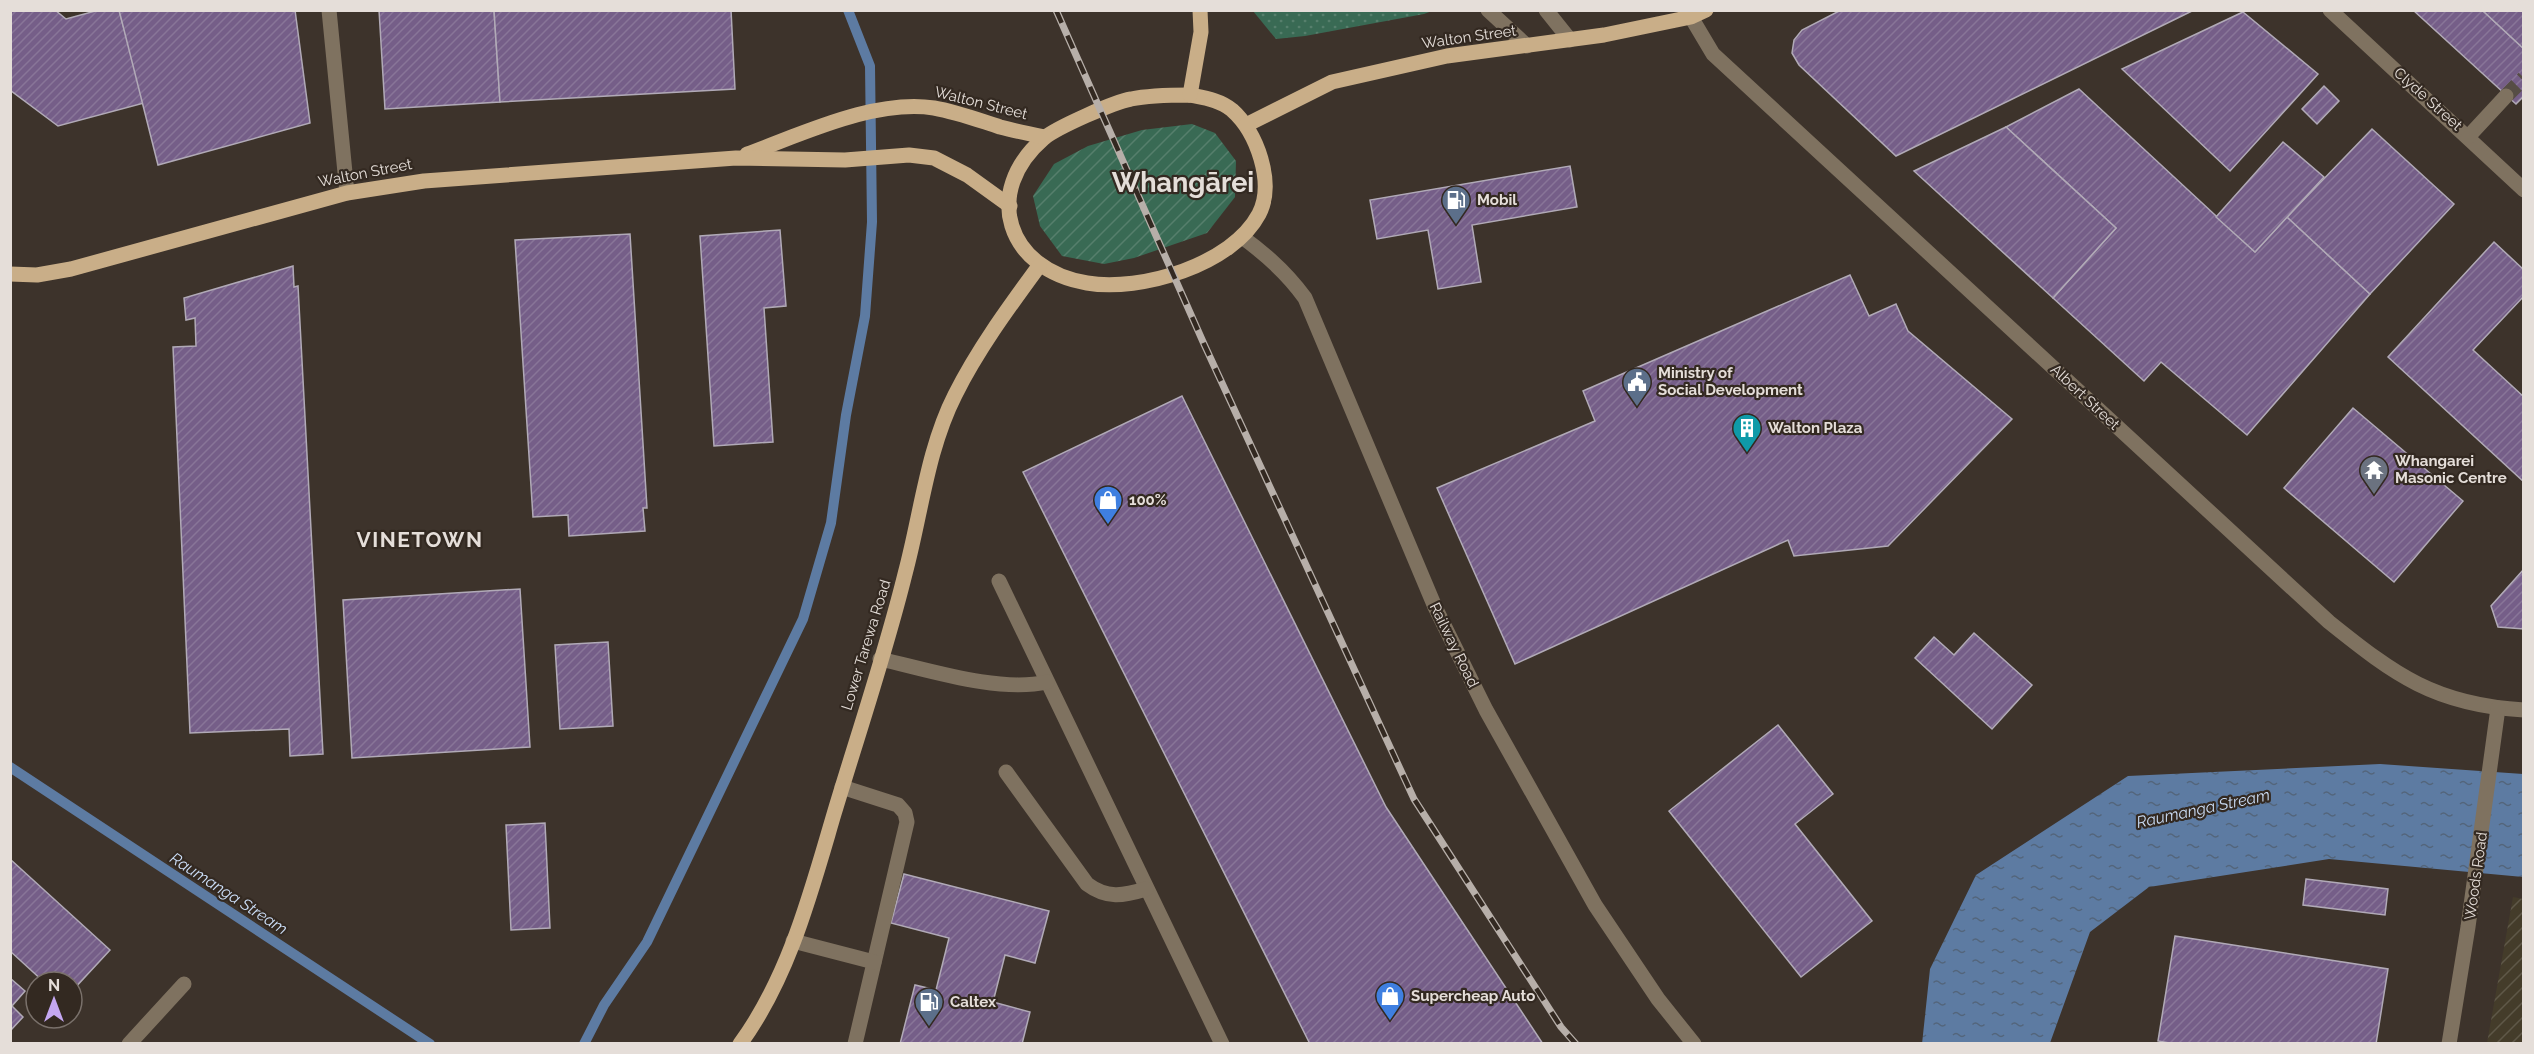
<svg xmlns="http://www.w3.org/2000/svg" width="2534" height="1054" font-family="Raleway,sans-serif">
	<defs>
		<pattern id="industrial-furrows" width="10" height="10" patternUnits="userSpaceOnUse" patternTransform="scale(1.5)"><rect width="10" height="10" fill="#443c2a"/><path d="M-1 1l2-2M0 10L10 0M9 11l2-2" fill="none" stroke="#5f5848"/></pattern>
		<pattern id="park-dots" width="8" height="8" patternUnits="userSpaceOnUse" patternTransform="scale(1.5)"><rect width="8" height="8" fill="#396a54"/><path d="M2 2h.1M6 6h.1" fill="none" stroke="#567f6c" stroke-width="1.8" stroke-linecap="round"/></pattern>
		<pattern id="garden-furrows" width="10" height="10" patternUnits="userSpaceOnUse" patternTransform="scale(1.5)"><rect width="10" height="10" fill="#396a54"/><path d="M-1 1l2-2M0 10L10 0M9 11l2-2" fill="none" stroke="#567f6c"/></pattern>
		<pattern id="water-ripples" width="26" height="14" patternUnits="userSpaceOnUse" patternTransform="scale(1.5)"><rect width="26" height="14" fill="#5d7ba2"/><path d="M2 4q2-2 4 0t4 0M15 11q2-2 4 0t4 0" fill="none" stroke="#53657b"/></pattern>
		<pattern id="building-hatch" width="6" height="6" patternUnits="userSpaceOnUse" patternTransform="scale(1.5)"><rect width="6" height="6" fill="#755e88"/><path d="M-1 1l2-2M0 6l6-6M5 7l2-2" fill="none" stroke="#887598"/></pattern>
	</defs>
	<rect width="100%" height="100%" fill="#3d332b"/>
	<polygon fill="url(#industrial-furrows)" points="2513,897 2523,899 2523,1043 2487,1043"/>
	<polygon fill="url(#park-dots)" points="1253,11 1432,11 1424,14 1305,36 1276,39"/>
	<polygon fill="url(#garden-furrows)" points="1192,124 1215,133 1236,161 1235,197 1207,233 1134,258 1104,264 1062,256 1040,226 1033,196 1054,164 1088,146 1142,130"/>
	<polygon fill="url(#water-ripples)" points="2380,764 2523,774 2523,877 2329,859 2149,887 2090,932 2050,1043 1922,1044 1930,969 1976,875 2128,776"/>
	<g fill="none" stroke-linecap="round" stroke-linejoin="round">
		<g stroke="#5d7ba2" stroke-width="10">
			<polyline points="10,767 430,1044"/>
			<polyline points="584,1044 604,1005 647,942 803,619 831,523 846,415 865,316 872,222 870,66 848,10"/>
		</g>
	</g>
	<g fill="url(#building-hatch)" stroke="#b1aab7" stroke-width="1.5">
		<polygon points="10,10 55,10 66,19 99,10 119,10 144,103 58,126 10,90"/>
		<polygon points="119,10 295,10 310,123 158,165"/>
		<polygon points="379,10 494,10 500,102 385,109"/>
		<polygon points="494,10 731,10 735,89 500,102"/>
		<polygon points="1841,10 2194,10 1896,156 1799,65 1792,53 1794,40 1802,30"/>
		<polygon points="2413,10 2482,10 2524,49 2524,96 2516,104"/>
		<polygon points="2482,10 2524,10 2524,49"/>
		<polygon points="2243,12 2318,74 2230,171 2122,69"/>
		<polygon points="2324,86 2339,101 2317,124 2302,109"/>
		<polygon points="2079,89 2255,252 2287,217 2370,294 2247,435 2161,362 2144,381 2053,298 2116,228 2006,127"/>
		<polygon points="2006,127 2116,228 2053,298 1914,171"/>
		<polygon points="2372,129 2454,204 2370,294 2287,217"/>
		<polygon points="2283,142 2324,177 2255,252 2216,217"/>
		<polygon points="1570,166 1577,207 1472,225 1481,282 1438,289 1428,230 1377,239 1370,200"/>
		<polygon points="780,230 786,306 764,308 773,442 714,446 700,236"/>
		<polygon points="630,234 647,508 643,508 645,531 569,536 568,515 533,517 515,240"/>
		<polygon points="2494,242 2524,270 2524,296 2473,350 2524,397 2524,482 2388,357"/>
		<polygon points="293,266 294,287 298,286 323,754 290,756 289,729 190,733 173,347 196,346 195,318 186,320 184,298"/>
		<polygon points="1850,275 1869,316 1896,304 1908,331 2012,419 1888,546 1794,556 1788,540 1515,664 1437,488 1595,421 1583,391"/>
		<polygon points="1182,396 1386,807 1543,1044 1310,1044 1023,472"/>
		<polygon points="2353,408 2463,501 2394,582 2284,488"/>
		<polygon points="2524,569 2524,629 2498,627 2491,606"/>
		<polygon points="520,589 530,747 352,758 343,600"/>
		<polygon points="1974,633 2032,685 1992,729 1915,658 1934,637 1954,655"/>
		<polygon points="608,642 613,726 560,729 555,645"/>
		<polygon points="1778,725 1833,794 1795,824 1872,921 1801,977 1669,811"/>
		<polygon points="545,823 550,928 511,930 506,825"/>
		<polygon points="10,859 110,950 72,991 72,982 44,982 10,951"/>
		<polygon points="904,874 1049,911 1035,963 1005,955 993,1002 1030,1012 1022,1044 900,1044 915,985 936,990 949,938 891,923"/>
		<polygon points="2306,879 2388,889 2385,915 2303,905"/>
		<polygon points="2175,936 2388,969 2376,1044 2175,1044 2158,1041"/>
		<polygon points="10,978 25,991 12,1006 23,1017 10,1031"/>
	</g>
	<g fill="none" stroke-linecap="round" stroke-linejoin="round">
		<polyline stroke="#564d45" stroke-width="15" stroke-dasharray="15 8" stroke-linecap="butt" points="2506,96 2524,78"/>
		<g stroke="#7f7260" stroke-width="15">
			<polyline points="329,10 347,193"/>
			<polyline points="1488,10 1527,46"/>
			<polyline points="1546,10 1570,40"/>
			<polyline points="2330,10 2524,190"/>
			<path d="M1691,17L1713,54L2329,622C2395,675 2435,705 2524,710"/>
			<polyline points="2468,137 2506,96"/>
			<path d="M1242,237C1267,255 1287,273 1305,298L1435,607L1486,710L1595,905L1658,999L1694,1044"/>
			<polyline points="999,581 1222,1044"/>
			<path d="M880,659C929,670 999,693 1047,682"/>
			<path d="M1006,772L1087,884C1107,899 1123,896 1146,889"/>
			<polyline points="842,787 898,805 905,813 907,822 855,1044"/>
			<polyline points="793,941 874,962"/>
			<polyline points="129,1044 184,984"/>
			<polyline points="2449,1044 2468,927 2498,708"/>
		</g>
		<g stroke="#c9ae88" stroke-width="15">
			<path d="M1190,95C1205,98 1220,100 1232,110C1257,132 1275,183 1259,214C1232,265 1141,292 1087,283C1007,270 981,192 1044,138C1058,127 1114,102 1131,99C1150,95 1171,95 1190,95Z"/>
			<polyline points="1190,95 1201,32 1200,10"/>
			<polyline points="1246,125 1332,82 1447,56 1604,35 1691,17 1706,10"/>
			<path d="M747,154C803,134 874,99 934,108C957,112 978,120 1000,127C1015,131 1030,134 1045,137"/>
			<polyline points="10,274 37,275 71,269 347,193 424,181 736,158 845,160 909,155 934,158 967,175 1010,206"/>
			<path d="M740,1044C789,977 811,892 834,814C858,734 885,655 905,574C921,515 927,450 955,395C978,349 1009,307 1039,266"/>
		</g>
		<g stroke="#b7afa9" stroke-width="7">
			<polyline id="rail" points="1056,10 1204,344 1414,799 1561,1027 1576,1044"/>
		</g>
		<use href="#rail" stroke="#332921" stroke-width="4.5" stroke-dasharray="14" stroke-linecap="butt"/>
	</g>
	<defs>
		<g id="fuel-pin" transform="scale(1.5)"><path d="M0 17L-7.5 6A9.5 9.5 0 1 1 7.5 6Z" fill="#5c6f8a" stroke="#332921"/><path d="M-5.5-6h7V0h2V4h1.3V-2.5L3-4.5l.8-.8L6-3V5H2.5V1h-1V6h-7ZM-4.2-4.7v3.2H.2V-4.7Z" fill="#fff"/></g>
		<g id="civic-pin" transform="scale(1.5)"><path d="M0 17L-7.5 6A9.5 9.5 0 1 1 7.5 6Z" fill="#5c6f8a" stroke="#332921"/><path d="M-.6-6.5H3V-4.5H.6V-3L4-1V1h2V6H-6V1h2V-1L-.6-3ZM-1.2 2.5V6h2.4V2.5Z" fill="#fff"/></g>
		<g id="building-pin" transform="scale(1.5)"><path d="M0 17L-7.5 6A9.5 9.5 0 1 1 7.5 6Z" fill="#0f9aa8" stroke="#332921"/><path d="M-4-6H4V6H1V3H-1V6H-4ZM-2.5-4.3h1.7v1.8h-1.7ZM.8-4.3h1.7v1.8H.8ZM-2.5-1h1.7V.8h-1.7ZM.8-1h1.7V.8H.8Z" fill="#fff"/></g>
		<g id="temple-pin" transform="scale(1.5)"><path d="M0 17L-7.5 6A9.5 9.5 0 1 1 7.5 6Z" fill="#6b7280" stroke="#332921"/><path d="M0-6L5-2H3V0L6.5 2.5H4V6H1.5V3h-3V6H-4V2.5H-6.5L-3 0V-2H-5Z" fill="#fff"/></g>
		<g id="shop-pin" transform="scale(1.5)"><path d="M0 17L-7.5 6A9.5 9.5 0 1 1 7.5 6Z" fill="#3f7fe0" stroke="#332921"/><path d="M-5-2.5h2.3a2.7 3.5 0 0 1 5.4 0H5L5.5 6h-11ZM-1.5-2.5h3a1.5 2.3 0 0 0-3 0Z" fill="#fff"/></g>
	</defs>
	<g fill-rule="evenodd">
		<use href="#fuel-pin" x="1456" y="200"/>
		<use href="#civic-pin" x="1637" y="382"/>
		<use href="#building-pin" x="1747" y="428"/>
		<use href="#temple-pin" x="2374" y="470"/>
		<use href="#shop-pin" x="1108" y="500"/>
		<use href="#shop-pin" x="1390" y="996"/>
		<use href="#fuel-pin" x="929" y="1002"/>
	</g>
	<g text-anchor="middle" stroke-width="4.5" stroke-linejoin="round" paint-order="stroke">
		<g font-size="15" fill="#e5ded9" stroke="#332921">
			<text transform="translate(1469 37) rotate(-8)" y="5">Walton Street</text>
			<text transform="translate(2428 99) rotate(42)" y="5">Clyde Street</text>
			<text transform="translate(981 103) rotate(14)" y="5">Walton Street</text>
			<text transform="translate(365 173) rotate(-11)" y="5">Walton Street</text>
			<text transform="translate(2085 397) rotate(43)" y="5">Albert Street</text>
			<text transform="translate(866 645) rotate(-73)" y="5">Lower Tarewa Road</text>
			<text transform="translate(1454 645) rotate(64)" y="5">Railway Road</text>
			<text transform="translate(2476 876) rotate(-82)" y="5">Woods Road</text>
		</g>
		<g font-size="15" font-weight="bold" fill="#e5ded9" stroke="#332921" text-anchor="start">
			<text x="1477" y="205">Mobil</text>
			<text x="1658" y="378">Ministry of<tspan x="1658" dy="17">Social Development</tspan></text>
			<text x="1768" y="433">Walton Plaza</text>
			<text x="2395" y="466">Whangarei<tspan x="2395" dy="17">Masonic Centre</tspan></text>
			<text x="1129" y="505">100%</text>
			<text x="1411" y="1001">Supercheap Auto</text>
			<text x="950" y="1007">Caltex</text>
		</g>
		<g font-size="16" font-style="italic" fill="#cbddf6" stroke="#332921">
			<text transform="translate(2203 808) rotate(-12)" y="6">Raumanga Stream</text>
			<text transform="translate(229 893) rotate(33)" y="6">Raumanga Stream</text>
		</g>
		<g font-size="21" font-weight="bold" letter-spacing="1.5" fill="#e5ded9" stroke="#332921">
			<text x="420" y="547">VINETOWN</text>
		</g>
		<g font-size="27" font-weight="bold" fill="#e5ded9" stroke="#332921">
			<text x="1183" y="192">Whangārei</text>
		</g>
	</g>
	<rect width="2534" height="1054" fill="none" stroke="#e5ded9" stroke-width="24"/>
	<g transform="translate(54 1000)"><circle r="28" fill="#332921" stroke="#7a716b" stroke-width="1.5"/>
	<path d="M0-4.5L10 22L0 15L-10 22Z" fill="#c4a7f1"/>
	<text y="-9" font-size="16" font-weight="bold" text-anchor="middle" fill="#e5ded9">N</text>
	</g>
</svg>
